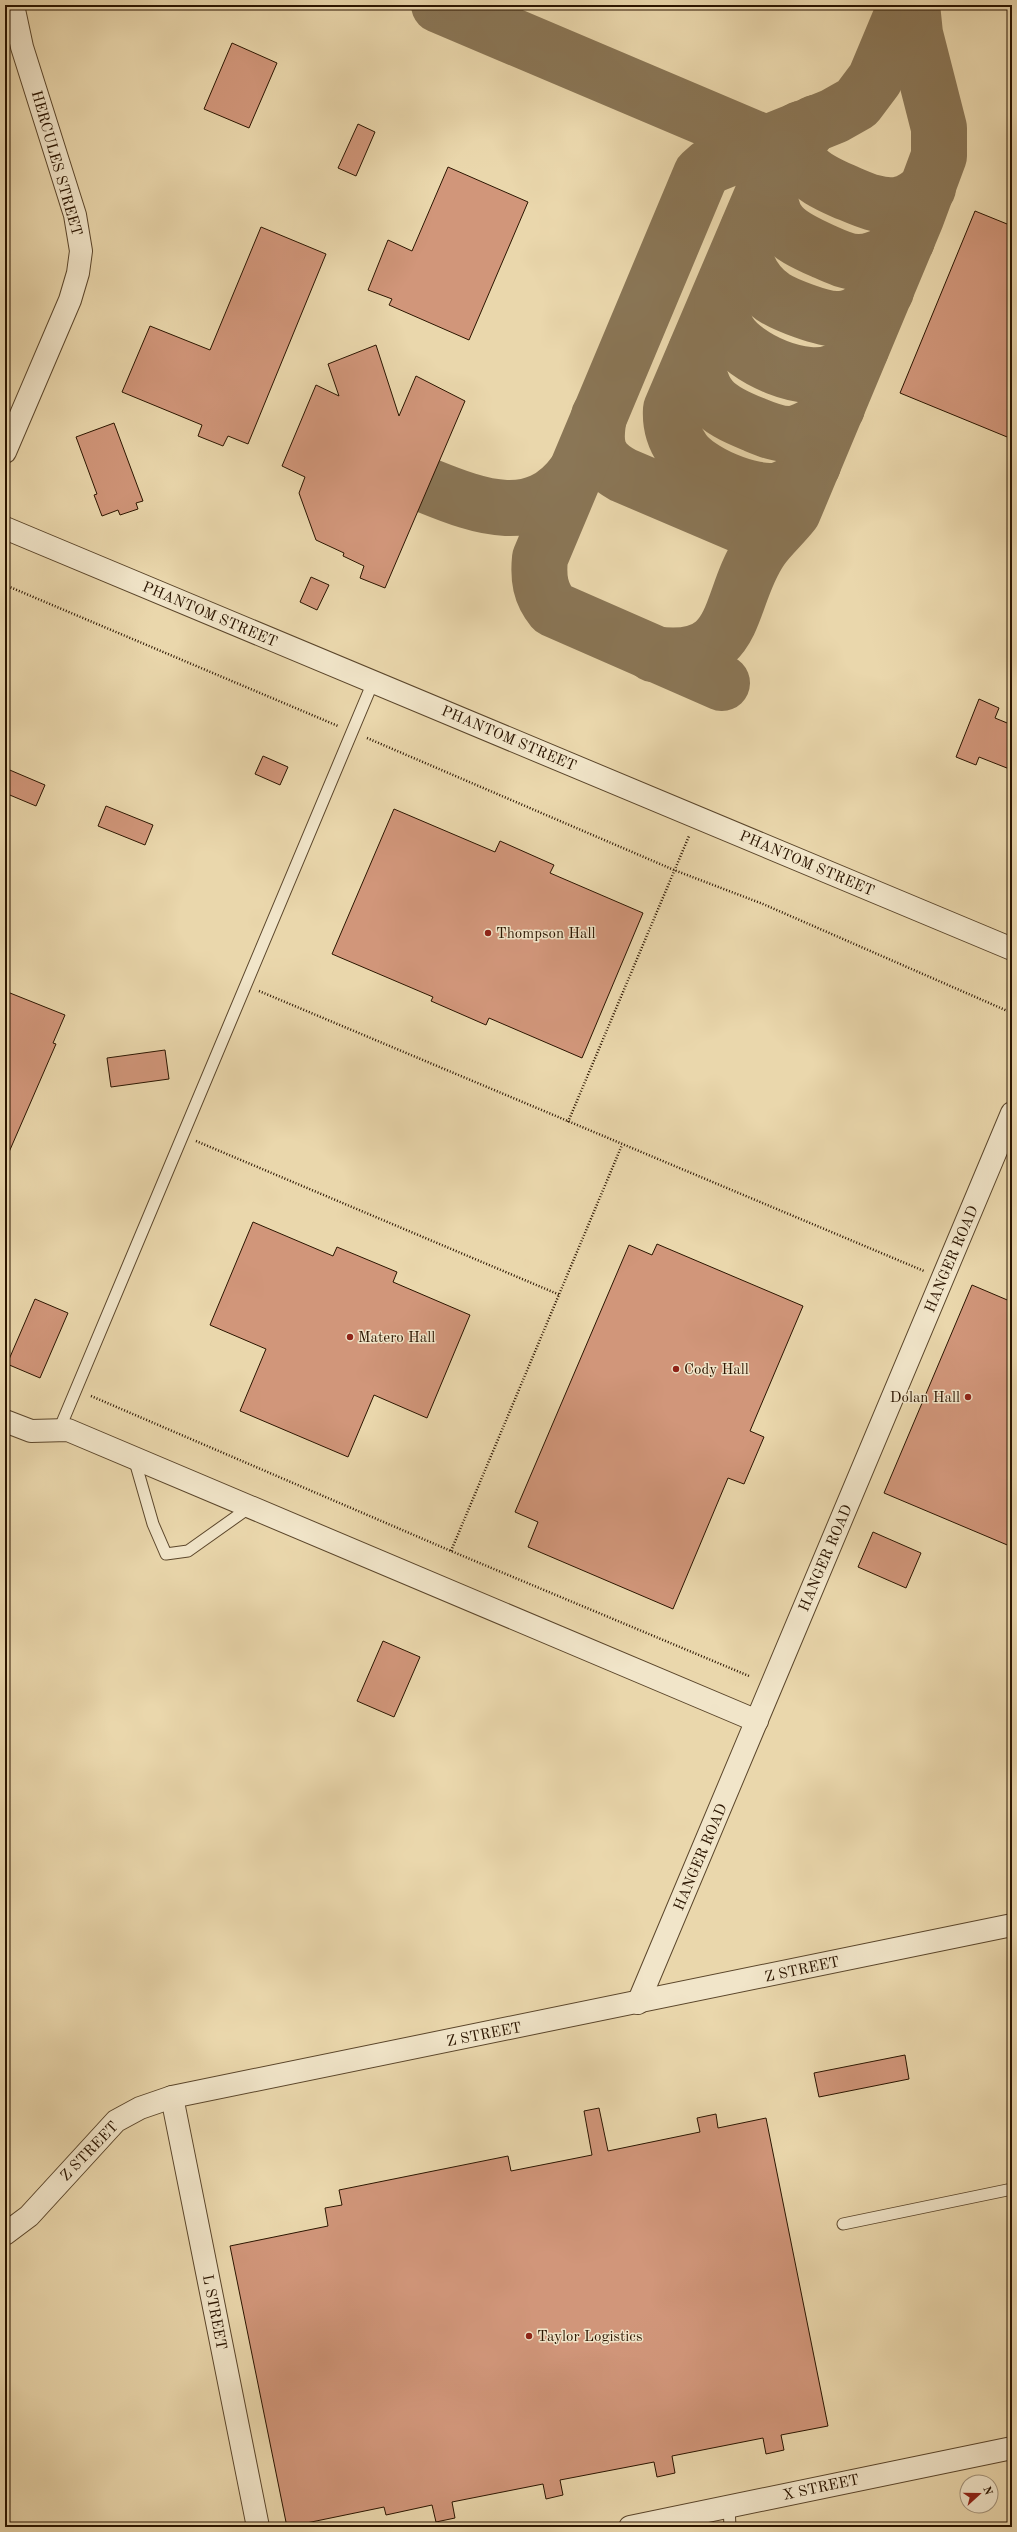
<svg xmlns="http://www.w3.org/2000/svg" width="1017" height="2532" font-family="'Old Standard TT',serif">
	<rect width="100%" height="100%" fill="#ead7ac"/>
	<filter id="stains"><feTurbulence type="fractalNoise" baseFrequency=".005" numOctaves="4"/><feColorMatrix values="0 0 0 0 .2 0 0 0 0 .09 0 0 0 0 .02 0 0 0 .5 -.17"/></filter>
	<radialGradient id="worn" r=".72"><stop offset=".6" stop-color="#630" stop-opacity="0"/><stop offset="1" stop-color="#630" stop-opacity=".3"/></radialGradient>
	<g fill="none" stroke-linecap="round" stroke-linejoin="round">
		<g stroke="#8a7656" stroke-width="56">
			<polyline points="439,5 765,143"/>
			<path d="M815,123C776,157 811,177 843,191C860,198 877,207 896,205C909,204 919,196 928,188"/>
			<path d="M800,129L790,139L775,165L671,409C670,424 673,436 682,449C696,472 753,496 779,490C794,486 804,476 813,465"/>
			<path d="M770,177C766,223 785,234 823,251C834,256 848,263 861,262C879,261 893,252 907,240"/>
			<path d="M748,229C747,241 744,254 748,266C753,278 763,290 773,297C785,305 822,319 837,319C856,320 874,304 886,291"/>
			<path d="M726,281C722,298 719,315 728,331C744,359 806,386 836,371C846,367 854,357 861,349"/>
			<path d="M696,351C699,396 713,408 753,424C765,429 778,435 792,434C809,431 824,419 837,408"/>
			<path d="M599,416C594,445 596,460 623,475L745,527"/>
			<path d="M428,486C480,507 535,528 575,473"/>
			<path d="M653,654C743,666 725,601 761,549C770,536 783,525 793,512L916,218L939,156V128L915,34L912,5"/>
			<path d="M722,683L553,609C540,593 538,578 540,558L701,174L710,166L834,116L857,103L875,79L906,5"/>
		</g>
	</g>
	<g fill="#d1967a" stroke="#2b1500">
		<polygon points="232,43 277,63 249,128 204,109"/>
		<polygon points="358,124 375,132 356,176 338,168"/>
		<polygon points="448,167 528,202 469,340 389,305 392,299 368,290 388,240 412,251"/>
		<polygon points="975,211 1012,226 1012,439 900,393"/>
		<polygon points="261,227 326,254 248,444 228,436 223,446 198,436 202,425 122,392 150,326 210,350"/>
		<polygon points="376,345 399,416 416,376 465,401 385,588 360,578 364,566 343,556 344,553 316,540 299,493 305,477 282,466 316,385 339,396 328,364"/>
		<polygon points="114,423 143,501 136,503 138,509 120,515 118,510 102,516 94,495 97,494 76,437"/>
		<polygon points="311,577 329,585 317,610 300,602"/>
		<polygon points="979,699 999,708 995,718 1012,725 1012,770 979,757 976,765 956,757"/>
		<polygon points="263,756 288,767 280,785 255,774"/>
		<polygon points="5,768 45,785 36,806 5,793"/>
		<polygon points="106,806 153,825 145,845 98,826"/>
		<polygon points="394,809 495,852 500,841 554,865 550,873 643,913 582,1058 489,1018 486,1025 431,1001 433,997 332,954"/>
		<polygon points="5,991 65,1015 53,1043 56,1044 6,1159"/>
		<polygon points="165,1050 169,1079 111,1087 107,1058"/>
		<polygon points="253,1222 333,1256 337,1247 397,1272 393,1282 470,1315 427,1418 374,1395 348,1457 240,1411 266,1349 210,1325"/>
		<polygon points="657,1244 803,1306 750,1431 764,1437 744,1484 728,1478 673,1609 528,1547 538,1522 515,1512 629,1245 652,1255"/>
		<polygon points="972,1285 1012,1302 1012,1547 884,1493"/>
		<polygon points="35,1299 68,1313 40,1378 7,1364"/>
		<polygon points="873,1532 921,1553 906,1588 858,1567"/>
		<polygon points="383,1641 420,1657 394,1717 357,1701"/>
		<polygon points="905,2055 909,2079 819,2097 814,2073"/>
		<polygon points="599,2108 608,2151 700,2132 697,2118 716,2114 718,2128 766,2118 828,2426 781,2435 784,2450 766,2454 763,2438 672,2456 675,2473 657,2477 654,2462 560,2480 563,2495 546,2499 543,2484 452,2502 455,2518 436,2522 432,2505 386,2515 384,2507 287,2527 230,2246 328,2226 325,2208 342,2205 339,2190 508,2156 511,2171 592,2155 584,2111"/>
	</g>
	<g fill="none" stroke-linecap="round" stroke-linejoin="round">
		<g stroke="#5b462b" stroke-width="13">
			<g id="service">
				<polyline points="59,1430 373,682"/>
				<polyline points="134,1458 153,1524 166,1554 188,1551 250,1507"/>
				<polyline points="843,2224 1012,2189"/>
				<polyline points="729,2506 730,2527"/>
			</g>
		</g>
		<g stroke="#5b462b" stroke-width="24">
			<g id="minor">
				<polyline points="5,452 70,300 78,273 81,251 75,215 22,47 13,5"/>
				<polyline points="5,528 1012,949"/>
				<polyline points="5,1421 31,1431 68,1430 757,1721"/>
				<polyline points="638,2003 1012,1113"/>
				<polyline points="172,2097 258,2527"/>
				<polyline points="5,2234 29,2216 116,2121 140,2108 172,2097 1012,1925"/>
				<polyline points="630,2527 1012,2448"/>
			</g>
		</g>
		<g stroke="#2b1500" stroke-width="2.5" stroke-dasharray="1 2" stroke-linecap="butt">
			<polyline points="5,585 338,726"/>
			<polyline points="367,738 674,870 763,904 1012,1013"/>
			<polyline points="259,991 924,1271"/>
			<polyline points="568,1122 689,836"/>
			<polyline points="196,1141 560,1295"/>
			<polyline points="91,1396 451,1551 749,1676"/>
			<polyline points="451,1551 622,1145"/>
		</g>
		<use href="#service" stroke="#f1e5c9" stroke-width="11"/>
		<use href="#minor" stroke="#f1e5c9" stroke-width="22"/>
	</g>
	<g fill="#8f2418" stroke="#f1e5c9" stroke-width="1.5">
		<circle cx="488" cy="933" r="4"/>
		<circle cx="350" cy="1337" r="4"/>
		<circle cx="676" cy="1369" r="4"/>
		<circle cx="968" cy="1397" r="4"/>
		<circle cx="529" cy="2336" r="4"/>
	</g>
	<g text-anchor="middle" stroke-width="3" stroke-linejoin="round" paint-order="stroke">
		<g font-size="15" fill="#2b1500" stroke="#f1e5c9">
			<text transform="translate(57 163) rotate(74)" y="5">HERCULES STREET</text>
			<text transform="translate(210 614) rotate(23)" y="5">PHANTOM STREET</text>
			<text transform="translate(509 738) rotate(23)" y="5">PHANTOM STREET</text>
			<text transform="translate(807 863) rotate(23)" y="5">PHANTOM STREET</text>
			<text transform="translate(951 1259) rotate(-67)" y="5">HANGER ROAD</text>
			<text transform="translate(825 1558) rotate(-67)" y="5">HANGER ROAD</text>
			<text transform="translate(700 1857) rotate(-67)" y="5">HANGER ROAD</text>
			<text transform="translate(802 1969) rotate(-12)" y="5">Z STREET</text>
			<text transform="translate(484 2034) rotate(-11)" y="5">Z STREET</text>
			<text transform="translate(89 2151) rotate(-46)" y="5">Z STREET</text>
			<text transform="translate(215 2312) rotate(79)" y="5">L STREET</text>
			<text transform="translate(821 2487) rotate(-12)" y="5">X STREET</text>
		</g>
		<g font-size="15" fill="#2b1500" stroke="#f1e5c9" text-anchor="start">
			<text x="496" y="938">Thompson Hall</text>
			<text x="358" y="1342">Matero Hall</text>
			<text x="684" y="1374">Cody Hall</text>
			<text x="960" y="1402" text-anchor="end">Dolan Hall</text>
			<text x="537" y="2341">Taylor Logistics</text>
		</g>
	</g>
	<rect width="1017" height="2532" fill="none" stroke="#ead7ac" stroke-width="20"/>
	<rect x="6" y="6" width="1005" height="2520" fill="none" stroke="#2b1500" stroke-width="2"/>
	<rect x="10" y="10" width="997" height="2512" fill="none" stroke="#2b1500"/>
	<g transform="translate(979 2494) rotate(69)"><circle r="19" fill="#f1e5c9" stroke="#a29279"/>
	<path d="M0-3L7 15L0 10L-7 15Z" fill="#8f2418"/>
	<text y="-6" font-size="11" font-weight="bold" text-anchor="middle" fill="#2b1500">N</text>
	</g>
	<rect width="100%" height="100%" filter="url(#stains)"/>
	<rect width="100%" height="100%" fill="url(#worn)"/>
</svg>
